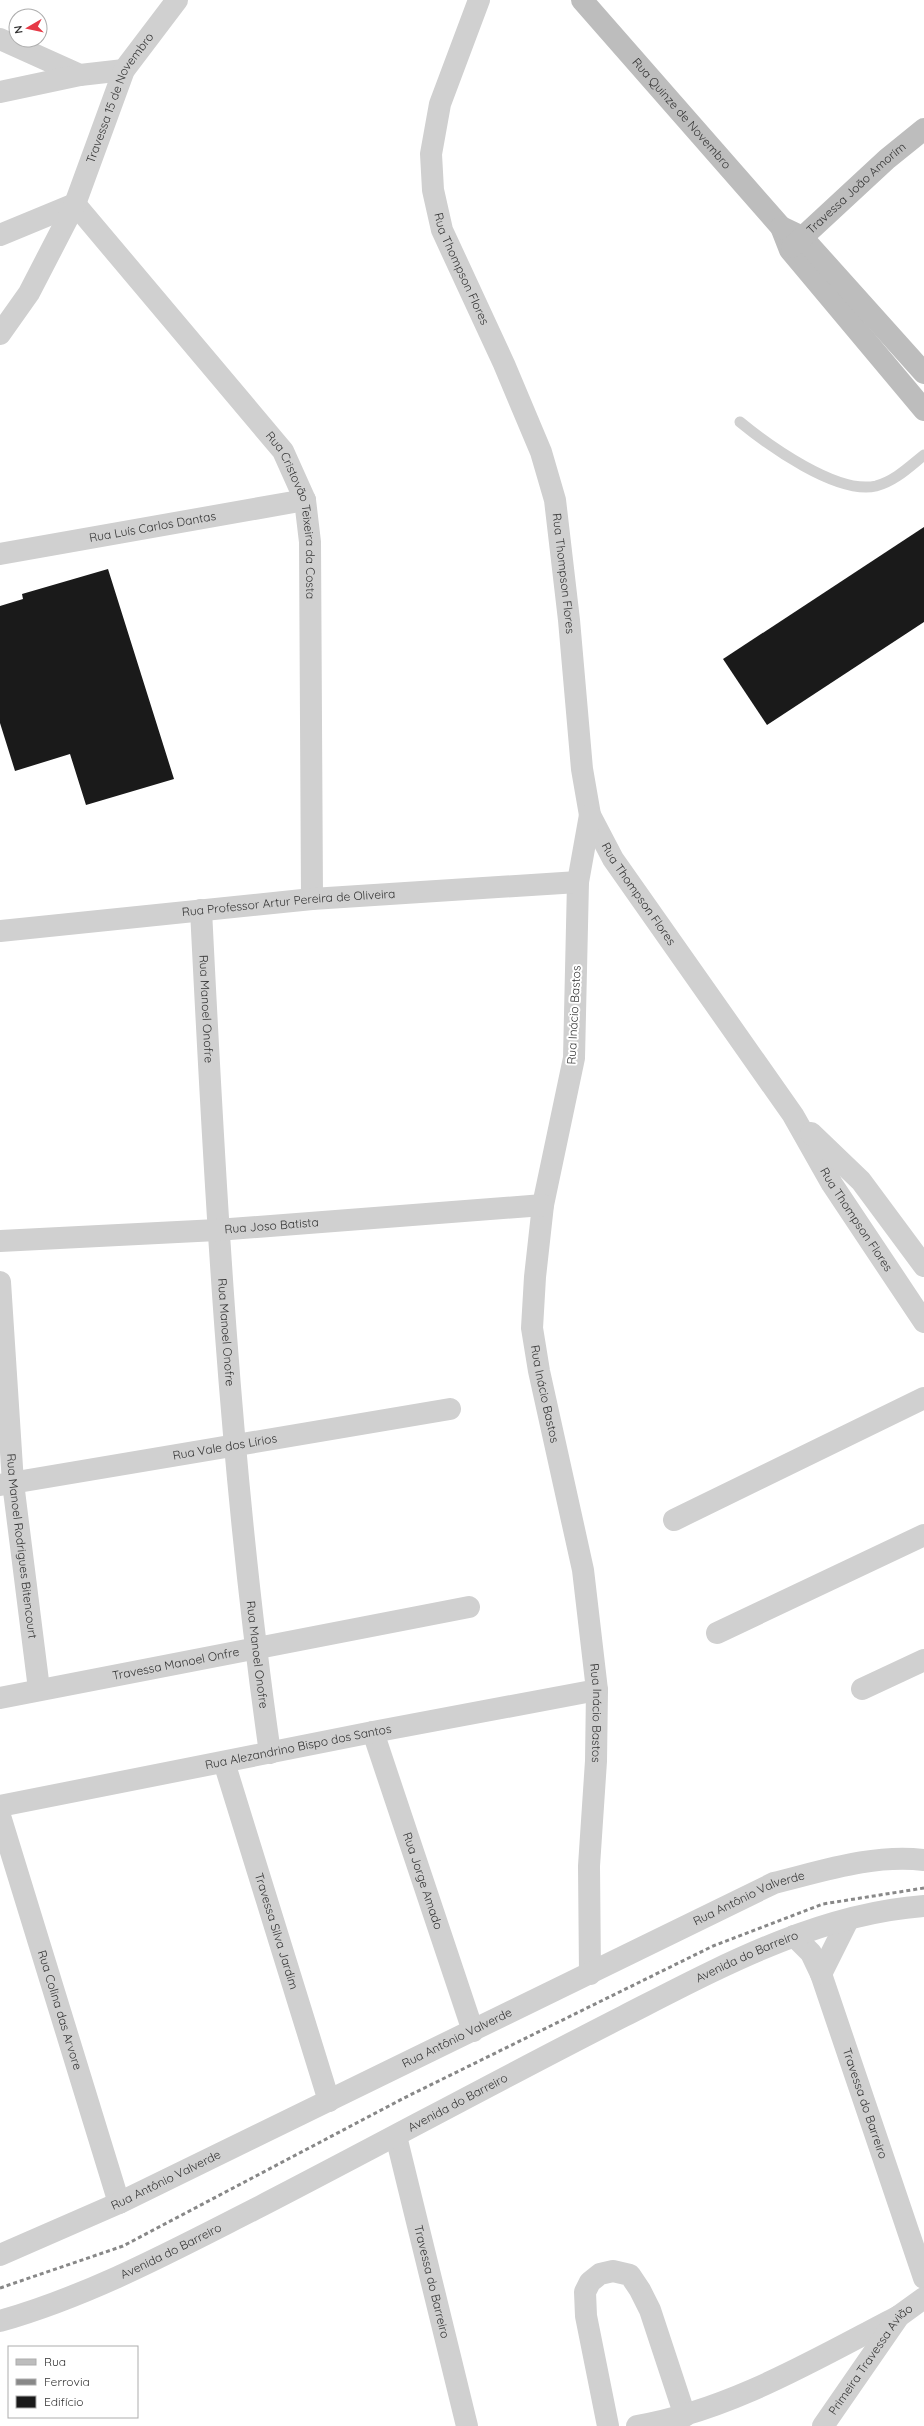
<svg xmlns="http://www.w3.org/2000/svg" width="924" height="2426" font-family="Quicksand,sans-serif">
	<rect width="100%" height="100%" fill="#fff"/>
	<g fill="#1a1a1a">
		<polygon points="924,527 924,622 767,725 723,659"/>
		<polygon points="108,569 174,779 86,805 70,754 15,771 0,723 0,606 23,599 22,594"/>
	</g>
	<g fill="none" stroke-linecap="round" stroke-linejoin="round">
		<path stroke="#d0d0d0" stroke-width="11" d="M740,422C768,445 837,495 876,486C895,481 909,467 924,455"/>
		<g stroke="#d0d0d0" stroke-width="22">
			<path id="s1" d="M479,0L440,104L431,154L433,190L442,230L504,364L541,452L555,500L569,620L582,769L590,815L613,859L793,1115L832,1184L924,1322"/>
			<polyline points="0,39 80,75 124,70"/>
			<polyline points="0,92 80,75"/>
			<path id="s2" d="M75,204L283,451L305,500L310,542L312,899"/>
			<polyline points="0,235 75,204"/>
			<path id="s3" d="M0,334L29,293L75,204L124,70L177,0"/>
			<path id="s4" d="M0,554L305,500"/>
			<path id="s5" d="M590,815L578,882L574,1058L543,1205L535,1277L532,1328L539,1371L583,1570L597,1690L596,1761L589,1866L590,1974"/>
			<path id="s6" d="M201,910C215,1191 230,1474 270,1753"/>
			<path id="s7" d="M0,931L312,899L578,882"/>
			<polyline points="811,1133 861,1181 924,1266"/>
			<path id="s8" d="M0,1241L217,1230L543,1205"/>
			<path id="s9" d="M0,1282L13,1483L39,1689"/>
			<path id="s10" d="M0,1485L450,1409"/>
			<polyline points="674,1520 924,1398"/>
			<polyline points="717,1633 924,1535"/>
			<polyline points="862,1689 924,1660"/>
			<path id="s11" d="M0,1698L469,1607"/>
			<path id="s12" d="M373,1732L473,2031"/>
			<path id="s13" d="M224,1762L329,2101"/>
			<path id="s14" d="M0,1806L373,1732L597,1690"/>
			<path id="s15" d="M0,1816L119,2203"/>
			<path id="s16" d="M794,1936L811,1953L821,1974L924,2278"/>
			<polyline points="821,1974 848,1920"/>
			<path id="s17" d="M396,2136L467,2426"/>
			<path id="s18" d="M0,2255L119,2203L774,1883C823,1871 873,1854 924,1860"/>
			<path id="s19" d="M0,2321C92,2295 176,2249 261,2206C383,2143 502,2078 624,2016C718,1968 816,1914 924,1906"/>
			<polyline points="608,2426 586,2316 585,2292 590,2282 600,2274 613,2271 630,2275 640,2290 650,2310 685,2416"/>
			<path d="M637,2426C731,2410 816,2359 899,2316"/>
			<path id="s20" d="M823,2426L899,2316L924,2298"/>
		</g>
		<g stroke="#bdbdbd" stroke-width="22">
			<path id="s21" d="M582,0L781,227L790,250L924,410"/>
			<polyline points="781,227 802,237 924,373"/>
			<path id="s22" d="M792,247L887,159L924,129"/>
		</g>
		<polyline stroke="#888" stroke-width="3" stroke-dasharray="4 3" stroke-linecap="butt" points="0,2288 123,2246 404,2098 713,1946 823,1904 924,1888"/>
	</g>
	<g text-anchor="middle" stroke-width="4" stroke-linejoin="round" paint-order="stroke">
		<g font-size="12" fill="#333" stroke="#fff">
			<text dy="4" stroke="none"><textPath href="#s3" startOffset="266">Travessa 15 de Novembro</textPath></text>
			<text dy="4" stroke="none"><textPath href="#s21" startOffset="151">Rua Quinze de Novembro</textPath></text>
			<text dy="4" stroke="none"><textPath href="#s22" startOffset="87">Travessa João Amorim</textPath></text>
			<text dy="4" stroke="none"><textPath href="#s1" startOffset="282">Rua Thompson Flores</textPath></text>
			<text dy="4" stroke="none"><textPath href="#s2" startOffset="388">Rua Cristovão Teixeira da Costa</textPath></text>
			<text dy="4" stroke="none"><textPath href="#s4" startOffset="155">Rua Luís Carlos Dantas</textPath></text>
			<text dy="4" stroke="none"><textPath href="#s1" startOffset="606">Rua Thompson Flores</textPath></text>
			<text dy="4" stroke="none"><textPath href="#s1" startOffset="942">Rua Thompson Flores</textPath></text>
			<text dy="4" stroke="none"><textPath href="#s7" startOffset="290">Rua Professor Artur Pereira de Oliveira</textPath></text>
			<text dy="4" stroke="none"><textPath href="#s6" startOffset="99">Rua Manoel Onofre</textPath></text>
			<text transform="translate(574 1015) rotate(-87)" y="4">Rua Inácio Bastos</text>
			<text dy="4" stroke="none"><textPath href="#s1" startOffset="1334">Rua Thompson Flores</textPath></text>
			<text dy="4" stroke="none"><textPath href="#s8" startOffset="272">Rua Joso Batista</textPath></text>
			<text dy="4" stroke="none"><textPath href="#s6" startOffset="423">Rua Manoel Onofre</textPath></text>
			<text dy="4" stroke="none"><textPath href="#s5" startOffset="585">Rua Inácio Bastos</textPath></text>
			<text dy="4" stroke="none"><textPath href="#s10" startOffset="228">Rua Vale dos Lírios</textPath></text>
			<text dy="4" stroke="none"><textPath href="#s9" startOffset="265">Rua Manoel Rodrigues Bitencourt</textPath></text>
			<text dy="4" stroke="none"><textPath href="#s6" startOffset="747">Rua Manoel Onofre</textPath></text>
			<text dy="4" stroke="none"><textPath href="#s11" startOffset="179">Travessa Manoel Onfre</textPath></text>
			<text dy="4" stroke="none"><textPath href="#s5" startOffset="909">Rua Inácio Bastos</textPath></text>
			<text dy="4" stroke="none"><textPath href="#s14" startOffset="304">Rua Alezandrino Bispo dos Santos</textPath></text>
			<text dy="4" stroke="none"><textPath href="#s12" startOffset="157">Rua Jorge Amado</textPath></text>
			<text dy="4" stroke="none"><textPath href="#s18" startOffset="830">Rua Antônio Valverde</textPath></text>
			<text dy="4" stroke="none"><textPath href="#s13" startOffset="177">Travessa Silva Jardim</textPath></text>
			<text dy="4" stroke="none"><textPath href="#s19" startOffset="832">Avenida do Barreiro</textPath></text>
			<text dy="4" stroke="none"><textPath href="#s15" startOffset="203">Rua Colina das Arvore</textPath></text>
			<text dy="4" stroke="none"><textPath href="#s18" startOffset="506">Rua Antônio Valverde</textPath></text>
			<text dy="4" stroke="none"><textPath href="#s19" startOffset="508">Avenida do Barreiro</textPath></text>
			<text dy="4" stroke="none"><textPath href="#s16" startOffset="184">Travessa do Barreiro</textPath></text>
			<text dy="4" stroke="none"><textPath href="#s18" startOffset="182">Rua Antônio Valverde</textPath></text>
			<text dy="4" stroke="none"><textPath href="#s19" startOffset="185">Avenida do Barreiro</textPath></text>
			<text dy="4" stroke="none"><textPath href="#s17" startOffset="150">Travessa do Barreiro</textPath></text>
			<text dy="4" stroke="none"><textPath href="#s20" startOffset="82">Primeira Travessa Avião</textPath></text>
		</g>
	</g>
	<rect x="8" y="2346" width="130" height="72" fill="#ffffff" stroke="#adadad"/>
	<rect x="16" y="2359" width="20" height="6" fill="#bdbdbd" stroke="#adadad"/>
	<text x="44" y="2366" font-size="12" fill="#333333">Rua</text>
	<rect x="16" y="2379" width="20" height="6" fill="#888888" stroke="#adadad"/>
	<text x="44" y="2386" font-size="12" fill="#333333">Ferrovia</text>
	<rect x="16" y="2396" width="20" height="12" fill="#1a1a1a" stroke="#adadad"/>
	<text x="44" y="2406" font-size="12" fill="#333333">Edifício</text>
	<g transform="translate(28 28) rotate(261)"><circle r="19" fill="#ffffff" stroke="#adadad"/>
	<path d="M0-3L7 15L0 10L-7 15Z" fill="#e63946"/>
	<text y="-6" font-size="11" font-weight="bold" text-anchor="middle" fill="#333333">N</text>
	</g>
</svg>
